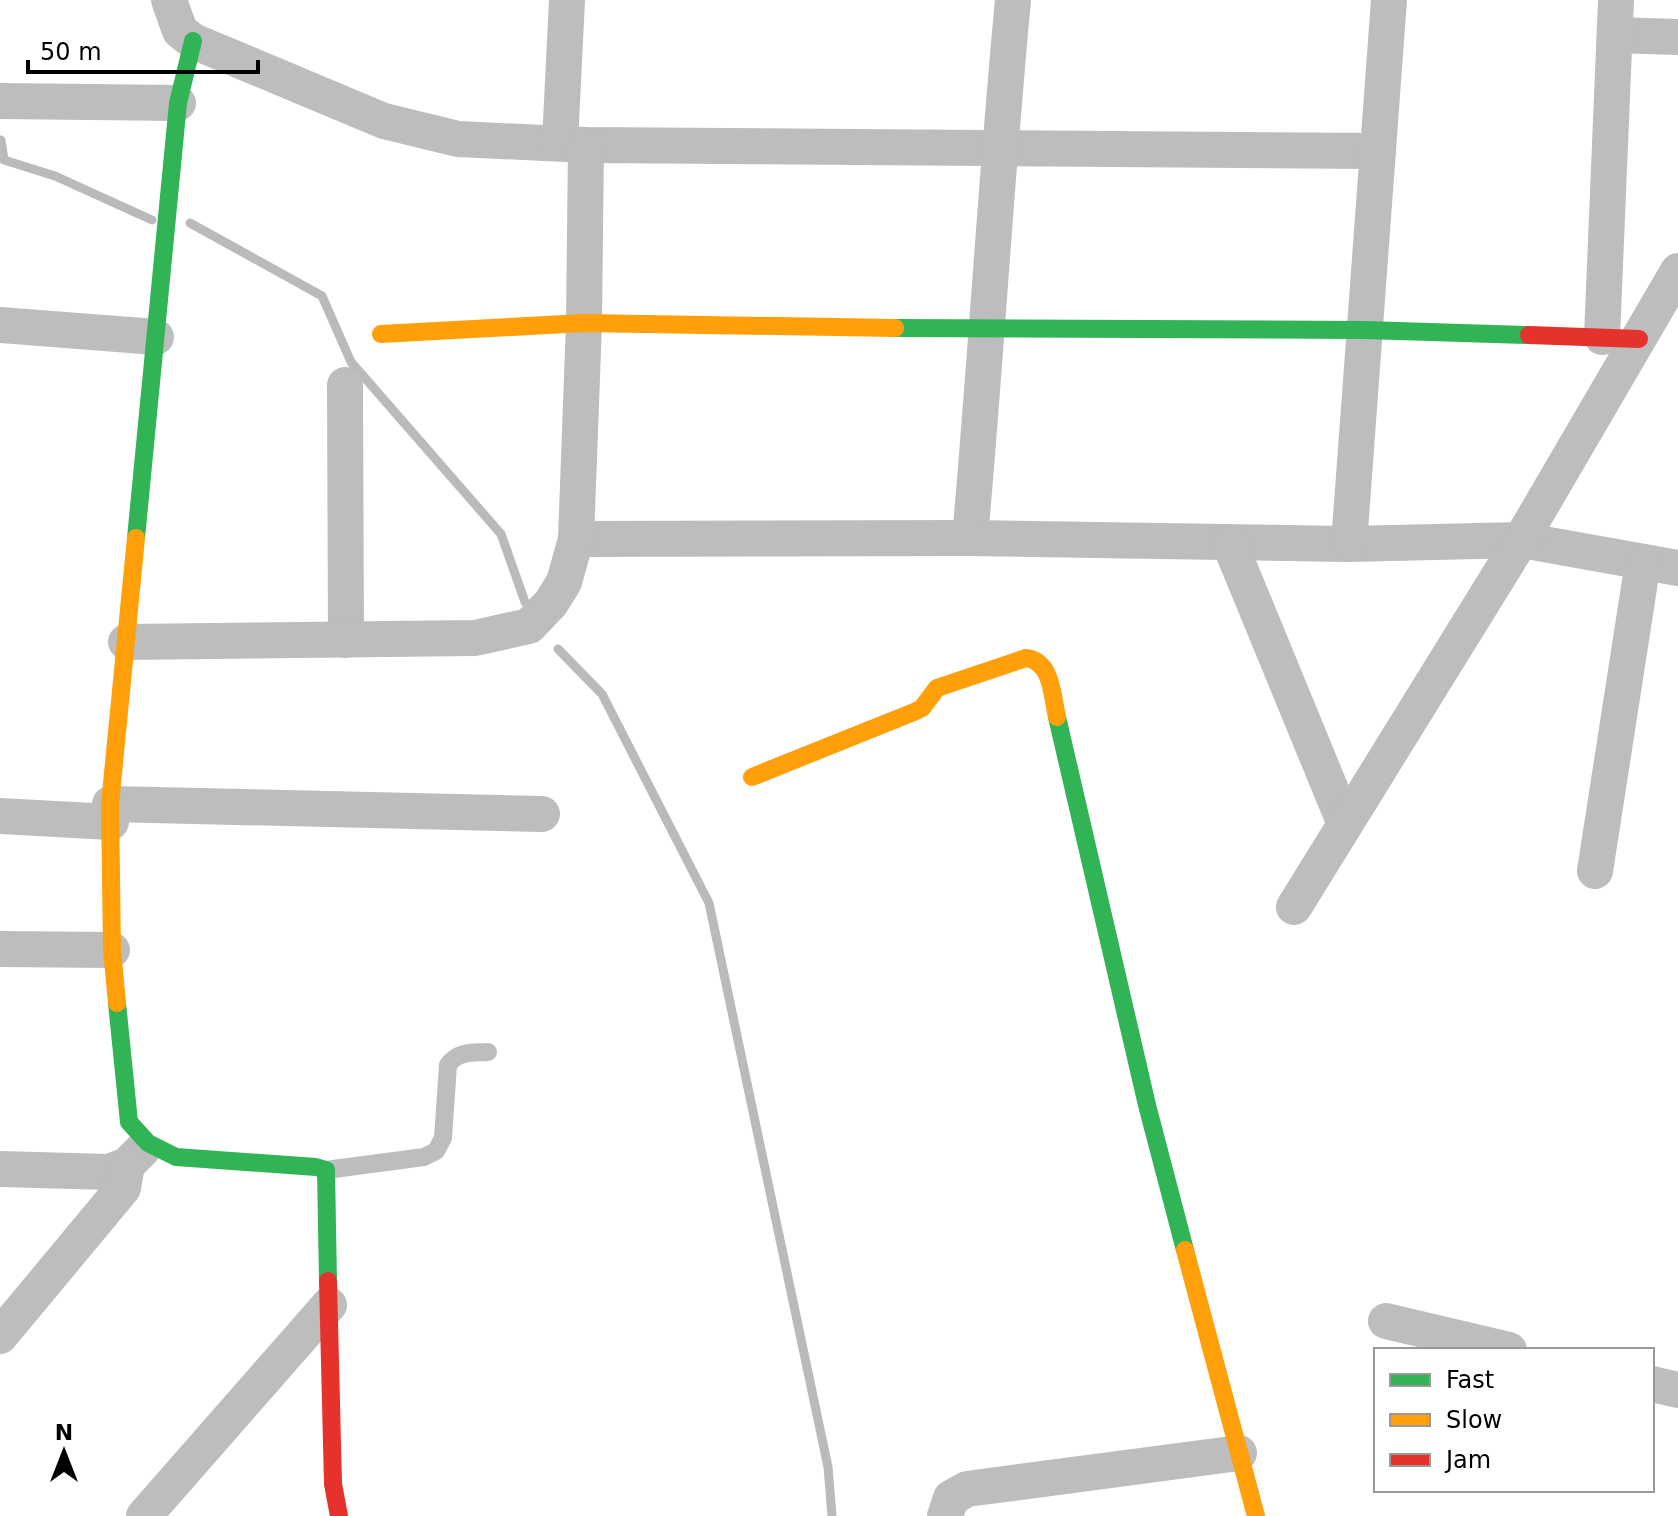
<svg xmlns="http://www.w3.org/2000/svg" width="1678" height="1516" font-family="'DejaVu Sans',sans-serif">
	<rect width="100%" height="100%" fill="#fff"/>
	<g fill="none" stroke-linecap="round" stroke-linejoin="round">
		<g stroke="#bababa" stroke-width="9">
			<polyline points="1,140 4,160 55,176 152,220"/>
			<polyline points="190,223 322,296 351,362 501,534 525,602"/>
			<polyline points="558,649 602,694 709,903 828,1467 832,1516"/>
		</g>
		<path stroke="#bdbdbd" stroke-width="18" d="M326,1170L424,1157L436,1151L443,1138L448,1065C458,1051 472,1053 488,1052"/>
		<g stroke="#bdbdbd" stroke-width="36">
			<polyline points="169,0 180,31 193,41 384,121 458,139 586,145 1378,151"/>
			<polyline points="1615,35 1678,37"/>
			<polyline points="0,101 178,103"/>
			<polyline points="560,143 567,0"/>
			<polyline points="0,325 156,337"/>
			<polyline points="1602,337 1616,0"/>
			<polyline points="345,385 346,640"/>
			<path d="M970,538C986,359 996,179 1013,0"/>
			<polyline points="576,539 970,538 1349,544 1521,540 1678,568"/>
			<polyline points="1229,542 1345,824"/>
			<polyline points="1349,544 1389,0"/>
			<polyline points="126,642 475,638 529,626 551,603 564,582 576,539 584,323 586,145"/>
			<polyline points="110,804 542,814"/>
			<polyline points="0,816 111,822"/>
			<polyline points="1595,871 1643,562"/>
			<polyline points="1294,907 1521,540 1678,271"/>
			<polyline points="0,949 112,950"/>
			<polyline points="0,1169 109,1172 127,1165 142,1150"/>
			<polyline points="1386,1321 1509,1350"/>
			<polyline points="0,1336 123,1188 127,1165"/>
			<polyline points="1652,1384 1678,1390"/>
			<polyline points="144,1516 329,1305"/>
			<polyline points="945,1516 951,1498 967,1489 1239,1453"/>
		</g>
		<g stroke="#30b455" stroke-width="18">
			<polyline points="895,328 1365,330 1529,335"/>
			<polyline points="136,538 178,103 193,41"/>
			<polyline points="1057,717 1147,1105 1185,1250"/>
			<polyline points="117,1003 129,1122 148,1143 176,1157 316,1167 326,1170 328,1281"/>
		</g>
		<g stroke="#ff9f0a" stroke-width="18">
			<polyline points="381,334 584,323 895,328"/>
			<path d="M752,777L914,712L922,708L937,688L1026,658C1052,661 1052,695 1057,717"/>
			<polyline points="117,1003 112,950 110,804 136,538"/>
			<polyline points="1185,1250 1256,1516"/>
		</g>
		<g stroke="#e5322d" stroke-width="18">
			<polyline points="1529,335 1639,339"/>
			<polyline points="328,1281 333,1484 339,1516"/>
		</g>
	</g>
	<rect x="1374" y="1348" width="280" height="144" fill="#ffffff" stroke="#999999" stroke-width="2"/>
	<rect x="1390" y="1374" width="40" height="12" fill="#30b455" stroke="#999999" stroke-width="2"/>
	<text x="1446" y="1388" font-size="24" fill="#000000">Fast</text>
	<rect x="1390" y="1414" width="40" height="12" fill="#ff9f0a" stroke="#999999" stroke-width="2"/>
	<text x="1446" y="1428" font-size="24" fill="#000000">Slow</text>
	<rect x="1390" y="1454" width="40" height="12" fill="#e5322d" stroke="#999999" stroke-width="2"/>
	<text x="1446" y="1468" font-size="24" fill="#000000">Jam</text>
	<g transform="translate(64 1452)" stroke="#ffffff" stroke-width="6" paint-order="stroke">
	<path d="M0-6L14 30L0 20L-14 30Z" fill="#000000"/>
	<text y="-12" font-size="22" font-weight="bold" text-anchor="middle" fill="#000000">N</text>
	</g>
	<path d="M28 60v12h230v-12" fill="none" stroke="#000000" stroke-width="4"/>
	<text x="40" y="60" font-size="24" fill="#000000" stroke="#ffffff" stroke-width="6" paint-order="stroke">50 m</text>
</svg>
